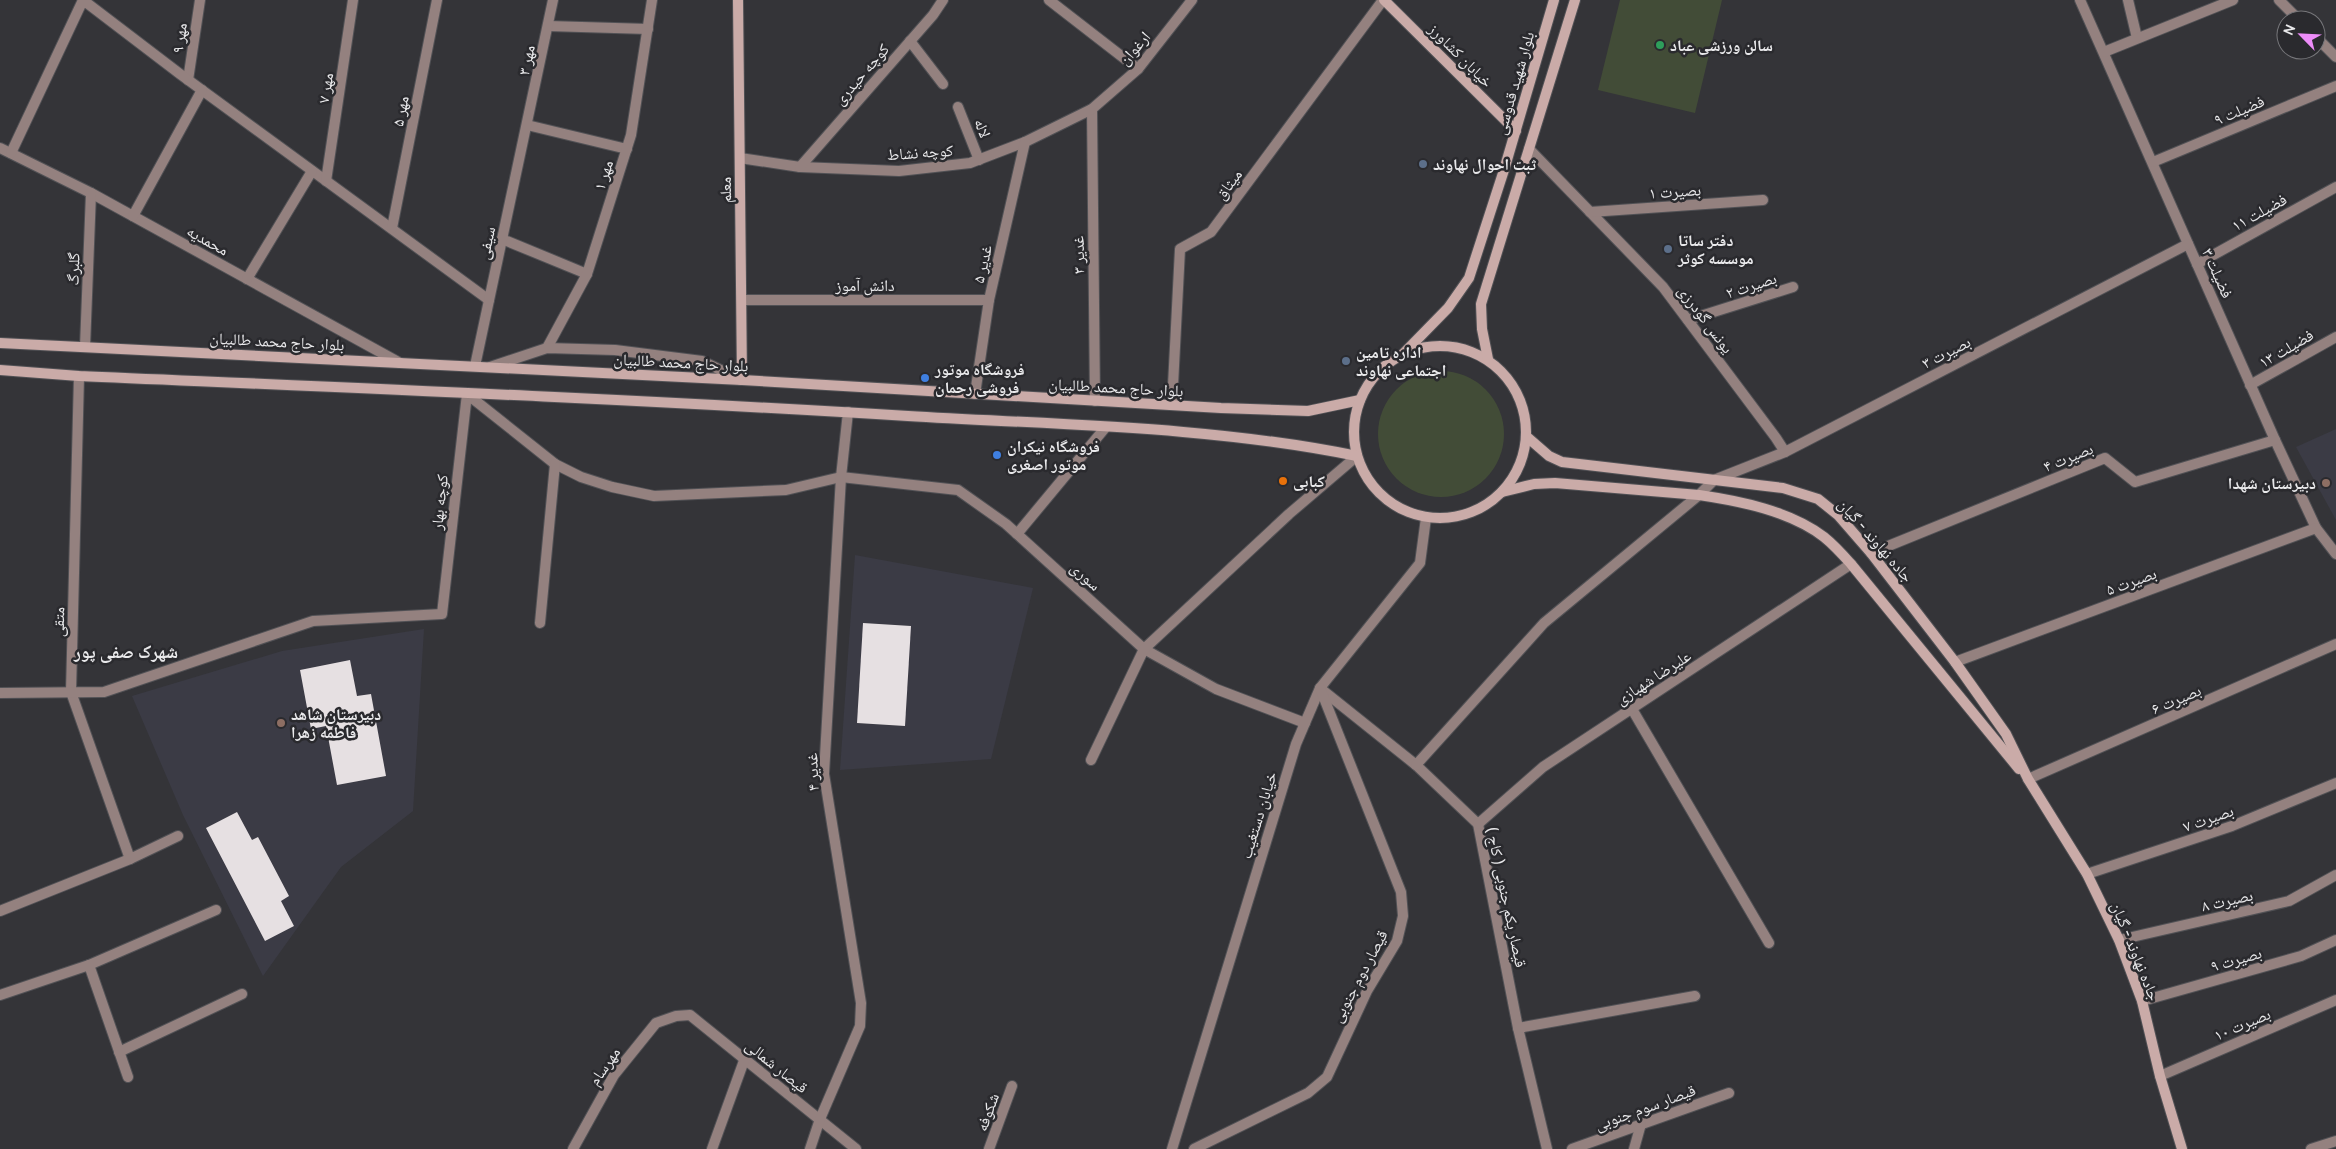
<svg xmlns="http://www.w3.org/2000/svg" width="2336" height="1149" font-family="Cabin,'Noto Naskh Arabic',sans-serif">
	<rect width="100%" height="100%" fill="#343438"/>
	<g fill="#3b3b45">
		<polygon points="2336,429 2336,520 2296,447"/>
		<polygon points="855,555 1033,588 991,759 840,770"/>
		<polygon points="424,629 413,811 341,867 263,976 183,815 132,696 282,651"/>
	</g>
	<g fill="#424c37">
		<polygon points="1620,0 1722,0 1695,113 1598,90"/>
		<circle cx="1441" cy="434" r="63"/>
	</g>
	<g fill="#e6e0e2">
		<polygon points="863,623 911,626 905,726 857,723"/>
		<polygon points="350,660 357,696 371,694 386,776 337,785 326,726 311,729 300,670"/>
		<polygon points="237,812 252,840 258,837 289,896 281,901 294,926 265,941 206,828"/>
	</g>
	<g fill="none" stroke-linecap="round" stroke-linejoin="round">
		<g stroke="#515155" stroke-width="12">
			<g id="street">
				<polyline points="1049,0 1138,69"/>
				<polyline points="2080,0 2275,440 2316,528 2336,554"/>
				<polyline points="2128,0 2137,38"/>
				<polyline points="2279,0 2299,20"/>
				<polyline points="548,26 648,29"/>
				<polyline points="2316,37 2336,57"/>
				<polyline points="910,41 943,84"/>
				<polyline points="2104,52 2233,0"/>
				<polyline points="188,80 200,0"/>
				<polyline points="958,107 979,160"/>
				<polyline points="1092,109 1095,401"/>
				<polyline points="527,125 627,149"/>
				<polyline points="0,148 91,193 400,363"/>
				<polyline points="1529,149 1663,287 1776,438 1785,452"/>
				<polyline points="11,153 83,0 180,74 489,300"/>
				<polyline points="740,158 800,167 899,171 970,163 1025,142 1092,109 1138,69 1192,0"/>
				<polyline points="2153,162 2336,86"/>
				<polyline points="800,167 933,15 943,0"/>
				<polyline points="326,181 353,0"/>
				<polyline points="1590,212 1763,200"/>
				<polyline points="133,216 202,90"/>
				<polyline points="392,228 437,0"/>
				<polyline points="502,239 587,274"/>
				<polyline points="2197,264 2336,187"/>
				<polyline points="247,279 312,171"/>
				<polyline points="742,300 989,300"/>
				<polyline points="1688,320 1793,287"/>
				<polyline points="85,347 91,193"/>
				<polyline points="547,348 587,274 631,135 652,0"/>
				<polyline points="475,366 553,0"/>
				<polyline points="490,367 547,348 615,350 702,361 741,380"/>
				<polyline points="79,376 71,692 130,859"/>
				<polyline points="2250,385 2336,337"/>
				<polyline points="467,394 555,464 581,477 612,487 654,496 786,490 841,477 958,490 1006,524 1144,649 1216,689 1305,723"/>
				<polyline points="975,394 989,300 1025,142"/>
				<polyline points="1172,405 1180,249 1211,232 1383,0"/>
				<polyline points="1017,534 1105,428"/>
				<polyline points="1871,553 2105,458 2135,482 2275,440"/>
				<polyline points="540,623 555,464"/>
				<polyline points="1955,662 2316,528"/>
				<polyline points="1321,689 1416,765 1478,824 1518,1028 1547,1149"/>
				<polyline points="0,693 104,692 313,621 442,614 467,394"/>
				<polyline points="1632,709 1769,943"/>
				<polyline points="1091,760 1144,649 1289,514 1357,456"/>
				<polyline points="1416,765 1544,623 1699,495 1714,480 1785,452 2188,244"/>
				<polyline points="2028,779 2336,644"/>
				<polyline points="1478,824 1543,767 1851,564"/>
				<polyline points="2087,874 2232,826 2336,783"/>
				<polyline points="0,911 130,859 178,836"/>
				<polyline points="2119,940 2289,901 2336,875"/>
				<polyline points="89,965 128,1077"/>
				<polyline points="0,995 89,965 216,910"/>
				<polyline points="2142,1001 2301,956 2336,940"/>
				<polyline points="1518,1028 1695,996"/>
				<polyline points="119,1052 242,994"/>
				<polyline points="2160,1076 2336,1000"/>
				<polyline points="573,1149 614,1075 656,1023 676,1016 690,1015 856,1149"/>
				<polyline points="712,1149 745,1058"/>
				<polyline points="810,1149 820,1119 860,1026 861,1003 824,774 841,477 848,412"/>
				<polyline points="989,1149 1012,1086"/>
				<polyline points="1172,1149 1296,744 1320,688 1420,563 1426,518"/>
				<polyline points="1194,1149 1308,1093 1327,1077 1367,991 1397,941 1403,916 1401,892 1320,688"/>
				<polyline points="1572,1149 1729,1093"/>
				<polyline points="1634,1149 1641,1124"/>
				<polyline points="2311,1149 2336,1141"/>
			</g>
		</g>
		<g stroke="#515155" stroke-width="12">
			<g id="secondary">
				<polyline points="738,0 742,380"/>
				<polyline points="1384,0 1516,131"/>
				<polyline points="0,343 742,380 1221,408 1308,411 1360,400"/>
				<circle cx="1440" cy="432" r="86"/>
				<polyline points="1403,354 1448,308 1469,278 1504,170 1554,0"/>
				<polyline points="1488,359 1482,329 1481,304 1575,0"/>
				<path d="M0,370L79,376C355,388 632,399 908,416C1057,425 1211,426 1357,456"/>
				<polyline points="1526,436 1549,456 1562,462 1783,488 1818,499 1838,515 1871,553 1955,662 2006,734 2028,779 2087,874 2119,940 2142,1001 2160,1076 2182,1149"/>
				<path d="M1502,492L1534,484L1555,483L1699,495C1740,501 1790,511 1824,537C1834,545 1843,555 1851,564L2019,769"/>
			</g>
		</g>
		<use href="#street" stroke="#94817f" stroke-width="10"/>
		<use href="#secondary" stroke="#caaba8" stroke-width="10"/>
	</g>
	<circle fill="#2e9e5b" stroke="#2a2a2e" stroke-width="2" cx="1660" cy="45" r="5"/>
	<g fill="#5c6f8a" stroke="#2a2a2e" stroke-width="2">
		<circle cx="1423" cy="164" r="5"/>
		<circle cx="1668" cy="249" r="5"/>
		<circle cx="1346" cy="361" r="5"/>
	</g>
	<g fill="#3f7fe0" stroke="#2a2a2e" stroke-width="2">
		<circle cx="925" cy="378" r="5"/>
		<circle cx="997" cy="455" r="5"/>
	</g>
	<circle fill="#e8710a" stroke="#2a2a2e" stroke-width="2" cx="1283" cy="481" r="5"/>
	<g fill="#8d6e63" stroke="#2a2a2e" stroke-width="2">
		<circle cx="2326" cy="483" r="5"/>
		<circle cx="281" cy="723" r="5"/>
	</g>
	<g text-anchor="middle" stroke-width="5" stroke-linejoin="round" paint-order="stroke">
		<g font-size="16" fill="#e9e9eb" stroke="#2a2a2e">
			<text transform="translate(179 38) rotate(-82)" y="6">مهر ۹</text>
			<text transform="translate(1134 48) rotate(-49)" y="6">ارغوان</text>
			<text transform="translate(1461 55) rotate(45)" y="6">خیابان کشاورز</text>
			<text transform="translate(526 60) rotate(-78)" y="6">مهر ۳</text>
			<text transform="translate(861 74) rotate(-49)" y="6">کوچه حیدری</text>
			<text transform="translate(1514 83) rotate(-74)" y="6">بلوار شهید قدوسی</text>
			<text transform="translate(325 88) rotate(-81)" y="6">مهر ۷</text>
			<text transform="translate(2239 110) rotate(-23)" y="6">فضیلت ۹</text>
			<text transform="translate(400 111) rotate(-79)" y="6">مهر ۵</text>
			<text transform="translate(983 128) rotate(69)" y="6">لاله</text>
			<text transform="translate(920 152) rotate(-4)" y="6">کوچه نشاط</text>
			<text transform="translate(603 175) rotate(-72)" y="6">مهر ۱</text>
			<text transform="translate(1228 184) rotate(-53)" y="6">میثاق</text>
			<text transform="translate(725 190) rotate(-91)" y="6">معلم</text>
			<text transform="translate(1675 191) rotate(-4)" y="6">بصیرت ۱</text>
			<text transform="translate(2259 212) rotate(-29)" y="6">فضیلت ۱۱</text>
			<text transform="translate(208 240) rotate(29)" y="6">محمدیه</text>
			<text transform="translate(486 243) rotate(-78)" y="6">سیفی</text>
			<text transform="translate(1078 255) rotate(-91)" y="6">غدیر ۳</text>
			<text transform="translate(982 264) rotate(-77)" y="6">غدیر ۵</text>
			<text transform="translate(73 269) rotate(-88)" y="6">گلبرگ</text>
			<text transform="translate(2218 273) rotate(66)" y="6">فضیلت ۳</text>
			<text x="865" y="291">دانش آموز</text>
			<text transform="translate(1751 285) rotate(-18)" y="6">بصیرت ۲</text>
			<text transform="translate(1706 319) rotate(53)" y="6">یونس گودرزی</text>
			<text transform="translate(277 341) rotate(3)" y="6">بلوار حاج محمد طالبیان</text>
			<text transform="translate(2286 348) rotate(-30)" y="6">فضیلت ۱۳</text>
			<text transform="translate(1946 352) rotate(-27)" y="6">بصیرت ۳</text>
			<text transform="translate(681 362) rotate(3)" y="6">بلوار حاج محمد طالبیان</text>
			<text transform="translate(1116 387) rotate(3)" y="6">بلوار حاج محمد طالبیان</text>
			<text transform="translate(2068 457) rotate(-22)" y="6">بصیرت ۴</text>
			<text transform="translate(439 502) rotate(-84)" y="6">کوچه بهار</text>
			<text transform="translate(1876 540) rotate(49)" y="6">جاده نهاوند - گیان</text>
			<text transform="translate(1086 576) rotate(42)" y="6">سوری</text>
			<text transform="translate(2131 581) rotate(-20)" y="6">بصیرت ۵</text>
			<text transform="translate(58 622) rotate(-89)" y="6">متقی</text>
			<text transform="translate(1653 677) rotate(-33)" y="6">علیرضا شهبازی</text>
			<text transform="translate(2176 699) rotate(-23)" y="6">بصیرت ۶</text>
			<text transform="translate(812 772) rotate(-92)" y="6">غدیر ۴</text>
			<text transform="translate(1258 815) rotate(-73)" y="6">خیابان دستغیب</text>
			<text transform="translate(2208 818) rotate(-19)" y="6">بصیرت ۷</text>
			<text transform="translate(1507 897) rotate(78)" y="6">قیصار یکم جنوبی ( کاج )</text>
			<text transform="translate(2227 900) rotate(-13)" y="6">بصیرت ۸</text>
			<text transform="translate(2136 951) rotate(68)" y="6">جاده نهاوند - گیان</text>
			<text transform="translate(2236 959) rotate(-16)" y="6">بصیرت ۹</text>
			<text transform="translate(1359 976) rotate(-62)" y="6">قیصار دوم جنوبی</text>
			<text transform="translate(2242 1024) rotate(-23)" y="6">بصیرت ۱۰</text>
			<text transform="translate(604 1066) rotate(-55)" y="6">مهرسام</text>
			<text transform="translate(777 1066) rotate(39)" y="6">قیصار شمالی</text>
			<text transform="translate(1645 1107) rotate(-20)" y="6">قیصار سوم جنوبی</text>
			<text transform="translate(987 1112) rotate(-70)" y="6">شکوفه</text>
		</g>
		<g font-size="16" font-weight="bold" fill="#e9e9eb" stroke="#2a2a2e" text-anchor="start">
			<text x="1670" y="51">سالن ورزشی عباد</text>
			<text x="1433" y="170">ثبت احوال نهاوند</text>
			<text x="1678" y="246">دفتر ساتا<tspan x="1678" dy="18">موسسه کوثر</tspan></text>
			<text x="1356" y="358">اداره تامین<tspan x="1356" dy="18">اجتماعی نهاوند</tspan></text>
			<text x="935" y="375">فروشگاه موتور<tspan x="935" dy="18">فروشی رحمان</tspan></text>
			<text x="1007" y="452">فروشگاه نیکران<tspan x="1007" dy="18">موتور اصغری</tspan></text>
			<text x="1293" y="487">کبابی</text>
			<text x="2316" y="489" text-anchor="end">دبیرستان شهدا</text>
			<text x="291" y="720">دبیرستان شاهد<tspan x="291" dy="18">فاطمه زهرا</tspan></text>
		</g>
		<g font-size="18" font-weight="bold" fill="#e9e9eb" stroke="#2a2a2e">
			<text x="126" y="658">شهرک صفی پور</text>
		</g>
	</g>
	<g transform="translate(2301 35) rotate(294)"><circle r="24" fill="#2a2a2e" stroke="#76767a"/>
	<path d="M0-4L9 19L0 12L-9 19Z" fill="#ed8cf9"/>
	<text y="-8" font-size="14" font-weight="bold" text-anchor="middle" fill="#e9e9eb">N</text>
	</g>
</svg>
